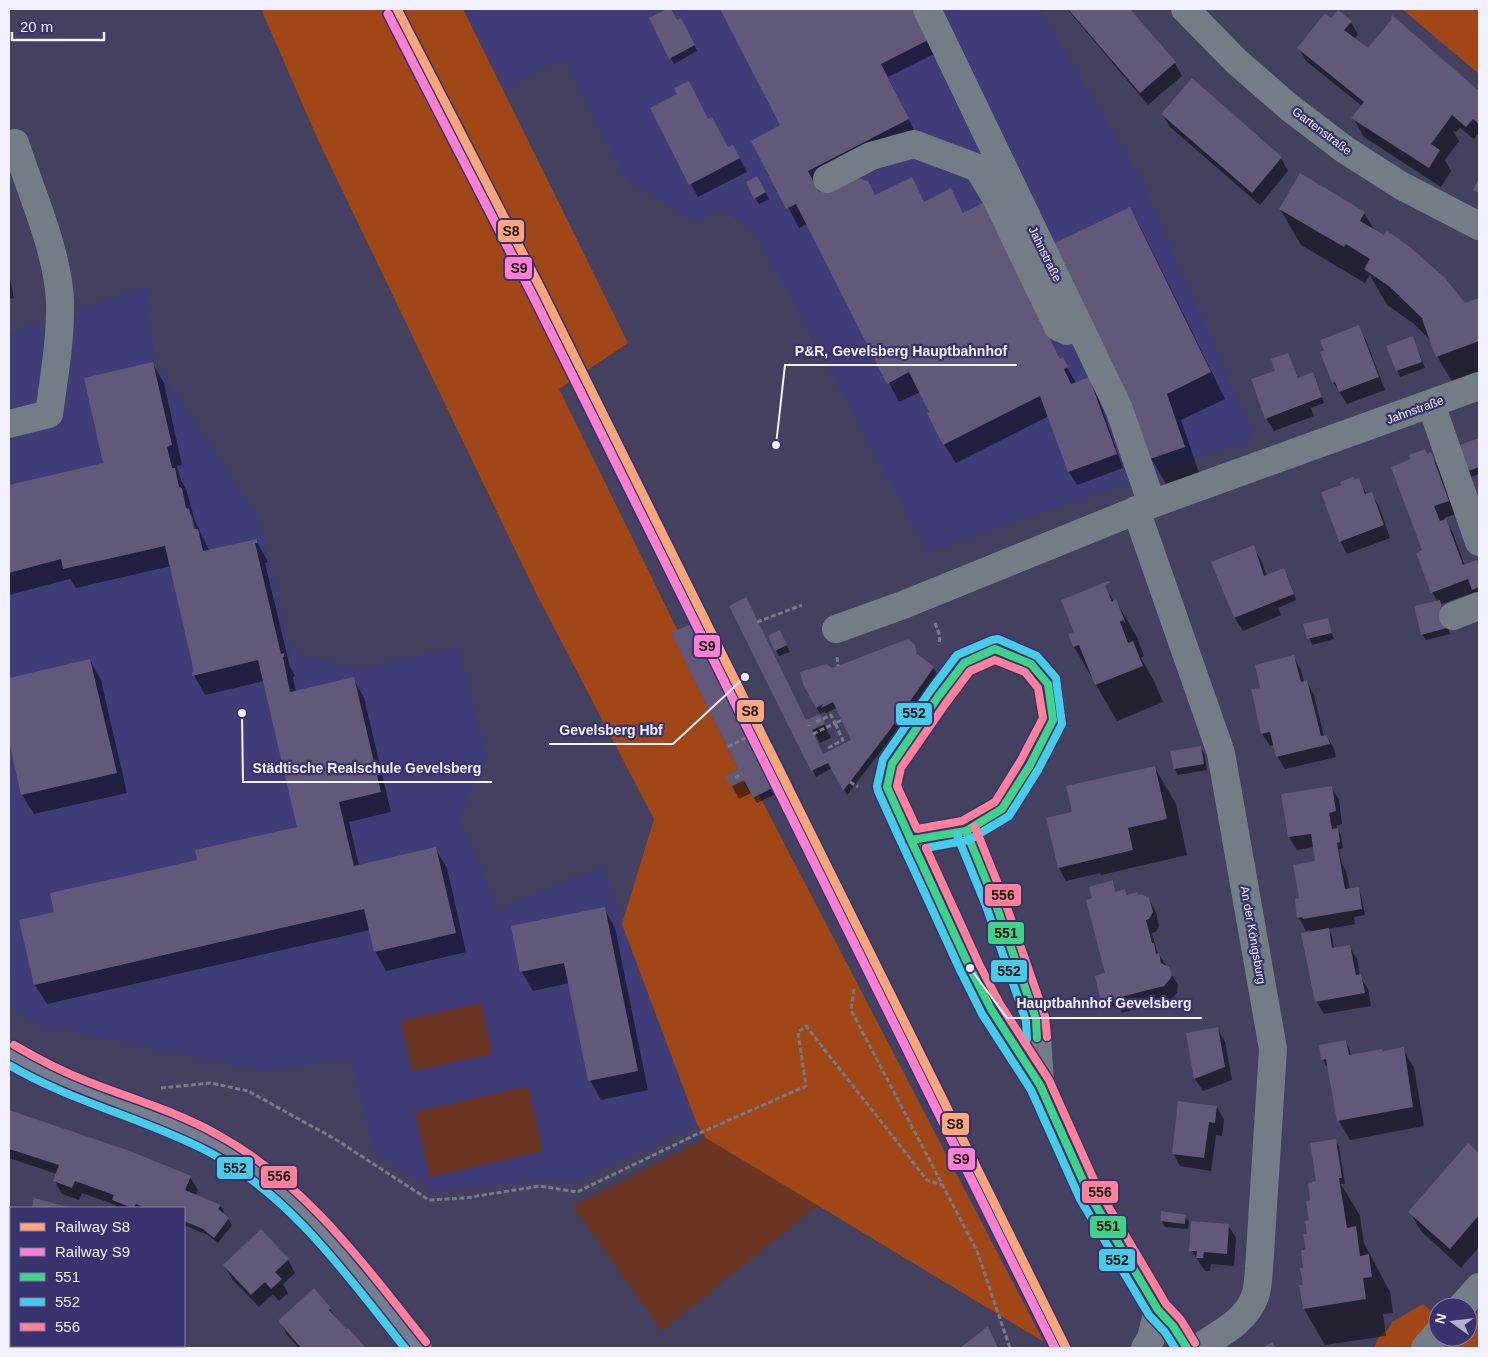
<svg xmlns="http://www.w3.org/2000/svg" width="1488" height="1357" font-family="Arial,sans-serif">
	<rect width="100%" height="100%" fill="#434060"/>
	<g fill="#403c78">
		<polygon points="463,9 1039,9 1141,179 1254,438 928,552 756,234 724,210 696,221 627,180 564,58 504,89"/>
		<polygon points="147,286 154,361 259,520 292,653 358,669 458,649 487,758 459,817 499,910 602,866 697,1124 573,1182 554,1179 435,1192 374,1151 351,1059 261,1071 35,1023 9,1005 9,333"/>
	</g>
	<g fill="#6b3623">
		<polygon points="481,1003 492,1054 412,1071 401,1021"/>
		<polygon points="528,1086 543,1151 430,1177 415,1112"/>
		<polygon points="706,1138 818,1205 662,1331 573,1206"/>
	</g>
	<g fill="#a14717">
		<polygon points="261,9 463,9 628,343 559,389 678,631 672,634 738,769 725,776 743,780 753,798 759,795 1044,1342 706,1138 697,1124 622,924 654,819 536,593 319,142"/>
		<polygon points="1402,9 1479,9 1479,74"/>
		<polygon points="1423,1304 1438,1317 1438,1337 1468,1337 1468,1322 1479,1309 1479,1348 1374,1348 1380,1335 1389,1329 1392,1322"/>
	</g>
	<g fill="#0007" fill-rule="evenodd">
		<polygon points="670,9 677,22 684,25 697,51 674,64 650,19"/>
		<polygon points="722,9 919,9 940,51 888,77 915,132 869,164 818,191 820,193 922,198 924,203 951,190 964,214 994,224 1060,359 1062,359 1076,383 1088,379 1096,391 1123,468 1077,485 1069,472 1049,416 956,463 944,444 920,392 899,402 807,224 799,228 753,141 782,126"/>
		<polygon points="1067,9 1128,9 1175,63 1182,76 1148,105"/>
		<polygon points="1393,17 1479,93 1479,133 1474,139 1460,128 1456,132 1453,131 1459,141 1445,160 1451,171 1441,187 1364,137 1353,118 1362,106 1306,61 1299,48 1331,20 1351,22 1358,35 1354,39 1368,50 1393,19"/>
		<polygon points="1162,114 1281,158 1288,171 1260,205 1170,127"/>
		<polygon points="708,120 728,149 733,146 747,172 698,197 691,184"/>
		<polygon points="757,177 769,199 759,204 755,198"/>
		<polygon points="1130,208 1144,234 1225,399 1181,420 1199,473 1166,484 1151,458"/>
		<polygon points="1280,209 1364,213 1375,231 1383,236 1465,304 1479,299 1479,385 1458,392 1437,356 1431,341 1413,323 1387,305 1370,275 1365,283 1301,245"/>
		<polygon points="9,275 14,298 9,299"/>
		<polygon points="1358,327 1366,340 1385,390 1347,404 1333,382"/>
		<polygon points="1415,343 1425,368 1400,377 1387,347"/>
		<polygon points="1287,354 1299,379 1316,380 1324,403 1311,408 1314,416 1274,431 1266,418 1277,371"/>
		<path d="M153,364L164,383L182,465L177,466L181,481L186,489L195,521L209,550L256,540L267,560L268,562L265,563L290,667L294,674L295,676L293,677L296,692L353,678L364,698L391,812L349,822L359,866L435,848L447,868L466,952L386,971L375,951L370,930L47,1004L35,985L21,921L56,913L199,861L298,827L264,681L205,695L194,675L195,673L171,566L76,588L70,579L9,595V486L105,464ZM189,512L192,516L197,535H195Z"/>
		<polygon points="1479,439 1479,474 1471,477 1458,446"/>
		<polygon points="1430,454 1438,466 1456,514 1444,518 1453,533 1465,566 1476,562 1479,568 1479,594 1477,595 1475,592 1441,604 1450,634 1426,640 1422,634 1438,602 1432,592 1424,551 1427,455"/>
		<polygon points="1358,479 1367,495 1371,493 1379,506 1390,538 1347,554 1340,541 1354,481"/>
		<polygon points="1253,547 1261,560 1267,576 1287,575 1296,600 1278,608 1281,615 1243,631 1235,618 1213,563"/>
		<polygon points="1104,585 1114,602 1116,601 1137,637 1144,656 1141,658 1153,679 1163,702 1117,721 1074,647 1075,633"/>
		<polygon points="731,606 806,721 819,715 831,738 820,743 814,731 812,732 823,755 853,740 837,708 826,713 825,711 820,714 817,708 832,669 914,646 919,658 933,668 937,674 892,737 847,795 832,768 816,777"/>
		<polygon points="1327,619 1334,639 1312,645 1305,625"/>
		<polygon points="700,628 780,792 757,803 751,793 739,799 732,786 737,771 744,782 745,781"/>
		<polygon points="783,638 790,652 779,656 776,650"/>
		<polygon points="1294,657 1301,670 1304,682 1307,682 1314,695 1324,737 1327,736 1334,749 1336,757 1285,769 1277,756 1275,745 1270,746 1262,734"/>
		<polygon points="90,660 101,680 127,793 34,814 22,795 9,736 9,679"/>
		<polygon points="1200,747 1204,753 1207,770 1178,775 1175,769 1172,752"/>
		<polygon points="1155,768 1176,804 1187,855 1101,875 1100,873 1066,881 1059,868 1072,813"/>
		<polygon points="1331,787 1339,800 1342,824 1336,826 1341,835 1343,848 1339,849 1342,864 1346,871 1350,890 1358,888 1361,894 1365,915 1354,917 1355,924 1328,929 1332,936 1334,949 1349,946 1357,959 1360,976 1368,989 1371,1006 1324,1014 1316,1001 1312,933 1310,930 1306,931 1299,918 1296,900 1301,899 1316,862 1314,847 1297,850 1289,837 1283,795"/>
		<polygon points="1112,882 1115,887 1113,887 1116,898 1125,890 1128,896 1138,896 1149,899 1156,912 1159,926 1156,932 1152,933 1157,951 1178,985 1177,993 1171,999 1122,1013 1117,1005 1105,1008 1102,1002 1108,979 1094,899"/>
		<polygon points="604,908 615,928 648,1090 601,1100 590,1080 570,983 533,991 521,971"/>
		<polygon points="1218,1029 1225,1042 1232,1080 1203,1091 1195,1079 1188,1034"/>
		<polygon points="1346,1042 1349,1048 1351,1056 1403,1049 1414,1068 1424,1126 1350,1140 1339,1121 1329,1065 1326,1066 1323,1060"/>
		<polygon points="1217,1107 1224,1120 1222,1136 1216,1135 1211,1171 1180,1166 1173,1153"/>
		<polygon points="9,1111 129,1152 190,1177 198,1190 195,1196 221,1206 224,1212 222,1214 228,1219 232,1225 218,1243 208,1235 184,1225 184,1208 118,1208 116,1205 82,1193 79,1200 62,1194 55,1181 57,1174 9,1158"/>
		<polygon points="1335,1140 1339,1146 1345,1184 1341,1184 1360,1216 1364,1243 1390,1292 1393,1313 1383,1314 1386,1336 1325,1345 1304,1309 1304,1286 1312,1201"/>
		<polygon points="1468,1145 1479,1155 1479,1247 1461,1268 1421,1231 1410,1212"/>
		<polygon points="1185,1216 1189,1222 1188,1229 1165,1227 1161,1220"/>
		<polygon points="1228,1225 1236,1238 1234,1266 1211,1264 1210,1271 1205,1271 1191,1250"/>
		<polygon points="288,1260 295,1273 283,1284 288,1293 279,1301 273,1294 259,1307 232,1279 225,1266"/>
		<polygon points="314,1290 330,1309 338,1322 346,1331 348,1329 364,1348 299,1348 287,1335 280,1322"/>
	</g>
	<g fill="#625879">
		<polygon points="667,9 671,9 677,20 681,18 695,45 669,59 649,18"/>
		<polygon points="720,9 919,9 934,37 881,64 909,119 808,171 819,192 848,177 855,178 868,181 875,195 912,177 924,202 951,188 963,213 983,203 1060,359 1063,357 1068,367 1064,369 1071,384 1089,377 1117,454 1068,472 1040,396 943,445 927,413 929,412 909,372 887,384 796,204 786,209 751,141 780,125"/>
		<polygon points="1068,9 1130,9 1176,62 1140,93"/>
		<polygon points="1338,10 1352,21 1344,30 1368,48 1392,19 1391,18 1392,15 1479,91 1479,124 1473,119 1466,127 1452,115 1431,144 1440,150 1429,168 1351,118 1364,102 1297,48 1325,13 1331,18"/>
		<polygon points="1192,78 1282,157 1252,193 1161,114"/>
		<polygon points="689,81 708,119 712,117 728,147 733,145 740,158 689,185 650,108 677,94 674,88"/>
		<polygon points="1300,173 1365,212 1360,221 1384,235 1387,231 1410,247 1445,278 1465,303 1479,298 1479,341 1436,357 1422,319 1423,319 1390,287 1364,269 1370,259 1346,244 1344,247 1279,209"/>
		<polygon points="757,176 766,192 754,199 746,182"/>
		<polygon points="1479,178 1479,193 1473,190"/>
		<polygon points="1130,207 1211,372 1167,394 1185,447 1150,459 1134,409 1053,244"/>
		<polygon points="1359,325 1379,377 1339,392 1335,382 1332,383 1320,352 1324,351 1320,340"/>
		<polygon points="1413,336 1422,362 1396,371 1386,346"/>
		<polygon points="1288,353 1298,378 1313,372 1322,397 1265,419 1251,379 1275,371 1271,359"/>
		<polygon points="153,362 172,445 167,447 172,468 175,468 179,487 182,488 186,508 189,509 194,529 198,529 203,551 257,539 257,543 255,543 281,654 284,653 284,657 283,657 290,692 354,677 381,792 339,802 354,866 436,847 456,933 374,952 364,909 34,985 19,920 54,912 50,893 197,860 195,850 297,827 258,660 192,676 192,673 194,672 165,546 63,569 61,559 9,573 9,485 103,463 84,378"/>
		<polygon points="1479,438 1479,467 1466,472 1457,446"/>
		<polygon points="1425,449 1427,454 1431,452 1449,501 1434,506 1440,521 1446,519 1463,565 1477,560 1479,568 1479,587 1472,590 1468,579 1431,593 1416,553 1422,550 1391,467 1411,459 1409,455"/>
		<polygon points="1353,477 1354,479 1359,478 1365,494 1372,492 1384,525 1339,542 1321,492 1341,485 1340,482"/>
		<polygon points="1254,545 1264,576 1284,568 1294,594 1234,618 1211,562"/>
		<polygon points="1109,581 1110,583 1105,585 1112,602 1116,599 1126,624 1123,620 1120,622 1128,643 1133,641 1143,666 1095,685 1079,645 1073,647 1068,634 1074,632 1061,600"/>
		<polygon points="746,597 806,720 820,714 825,724 812,730 823,754 851,740 833,702 821,708 823,704 816,708 803,684 800,672 826,664 832,668 908,639 915,645 917,654 934,667 889,731 843,791 828,763 811,771 729,606"/>
		<polygon points="1440,600 1447,628 1421,635 1414,606"/>
		<polygon points="1328,618 1332,633 1307,639 1303,624"/>
		<polygon points="697,621 778,785 753,798 744,780 731,787 725,776 738,769 671,633"/>
		<polygon points="780,630 787,645 775,651 768,636"/>
		<polygon points="1294,655 1301,682 1307,680 1321,736 1327,735 1330,744 1276,757 1270,732 1261,734 1251,689 1260,688 1255,665"/>
		<polygon points="90,659 117,773 21,795 9,741 9,678"/>
		<polygon points="1201,746 1204,764 1174,769 1170,751"/>
		<polygon points="1155,766 1167,819 1128,828 1133,850 1058,868 1046,818 1072,812 1066,786"/>
		<polygon points="1332,786 1336,811 1329,813 1332,829 1338,828 1340,842 1337,843 1345,889 1359,887 1362,909 1303,919 1302,917 1297,918 1295,899 1299,898 1293,865 1315,861 1313,847 1311,834 1288,837 1281,794"/>
		<polygon points="1113,880 1115,892 1125,889 1127,895 1137,892 1138,895 1141,894 1149,898 1153,912 1149,919 1146,920 1152,943 1154,943 1156,954 1159,953 1161,963 1169,967 1172,975 1170,979 1164,986 1101,1002 1095,976 1105,973 1086,900 1092,898 1089,887"/>
		<polygon points="605,907 638,1071 588,1081 564,963 520,972 511,926"/>
		<polygon points="1329,928 1332,948 1350,945 1356,975 1361,974 1365,993 1315,1002 1301,933"/>
		<polygon points="1218,1027 1225,1067 1194,1079 1186,1033"/>
		<polygon points="1346,1040 1349,1055 1382,1049 1383,1051 1404,1047 1413,1107 1337,1121 1326,1059 1321,1060 1319,1045"/>
		<polygon points="1178,1101 1217,1106 1215,1123 1209,1122 1204,1158 1172,1154"/>
		<polygon points="9,1110 130,1151 191,1176 185,1190 221,1205 218,1209 229,1218 214,1238 203,1229 184,1221 184,1208 145,1208 136,1204 134,1208 132,1208 112,1200 114,1195 75,1181 72,1188 53,1181 59,1165 9,1149"/>
		<polygon points="1336,1139 1342,1178 1339,1178 1347,1228 1356,1226 1360,1256 1369,1254 1372,1277 1363,1278 1366,1299 1303,1309 1299,1285 1303,1285 1300,1268 1303,1268 1301,1250 1306,1250 1303,1234 1307,1234 1305,1221 1309,1220 1306,1201 1310,1200 1308,1183 1316,1181 1310,1143"/>
		<polygon points="1468,1143 1479,1153 1479,1215 1450,1249 1408,1212"/>
		<polygon points="34,1198 72,1208 32,1208"/>
		<polygon points="1161,1211 1186,1215 1185,1224 1160,1221"/>
		<polygon points="1191,1221 1229,1224 1227,1254 1204,1252 1203,1258 1196,1258 1197,1251 1189,1251"/>
		<polygon points="261,1229 289,1259 275,1272 282,1279 271,1289 265,1282 251,1295 223,1265"/>
		<polygon points="314,1288 331,1308 329,1310 346,1329 348,1328 366,1348 301,1348 278,1321"/>
		<polygon points="988,1326 998,1348 960,1348"/>
		<polygon points="1272,1342 1276,1348 1262,1348"/>
	</g>
	<g fill="none" stroke-linecap="round" stroke-linejoin="round">
		<g stroke="#767b87" stroke-width="3" stroke-dasharray="5 2.5" stroke-linecap="butt">
			<polyline points="757,622 802,605"/>
			<polyline points="935,623 940,636 939,645"/>
			<polyline points="837,657 838,666"/>
			<polyline points="809,726 809,725"/>
			<polyline points="813,734 835,723 831,715 816,722"/>
			<polyline points="728,747 753,734"/>
			<polyline points="828,748 843,740 835,723 842,720"/>
			<polyline points="735,778 742,774"/>
			<polyline points="850,782 858,787"/>
			<polyline points="854,989 851,1010 977,1251 1010,1348"/>
			<polyline points="161,1088 211,1083 248,1091 335,1139 429,1200 465,1198 540,1186 577,1192 691,1137 806,1086 798,1032 806,1026 927,1180 942,1185"/>
		</g>
		<g stroke="#747d86" stroke-width="28">
			<polyline points="927,9 1119,409 1152,504"/>
			<polyline points="1185,9 1236,61 1290,108 1344,149 1400,185 1479,226"/>
			<polyline points="827,179 871,156 914,144 978,168 995,196 1058,327 1067,331 1079,325"/>
			<polyline points="1431,404 1479,542"/>
			<path d="M9,424L49,414C54,377 61,338 60,300C57,249 31,192 15,143"/>
			<path d="M1136,510L1221,753L1273,1049L1259,1269C1258,1278 1258,1288 1255,1296C1246,1322 1219,1334 1198,1348"/>
			<polyline points="1453,616 1479,606"/>
			<polyline points="836,629 903,605 1152,504 1479,386"/>
			<polyline points="966,831 995,902 1036,1019 1040,1084"/>
			<polyline points="911,840 966,831 1002,809 1030,765 1053,720 1048,684 1031,664 995,649 964,663 938,697 892,764 887,787 970,968 991,1009 1040,1085 1089,1194 1158,1310 1173,1326 1187,1348"/>
			<polyline points="1461,1307 1479,1287"/>
			<polyline points="1145,1348 1151,1338 1158,1310"/>
			<polyline points="1425,1348 1438,1333"/>
		</g>
		<path stroke="#757f8f" stroke-width="28" d="M9,1054C72,1094 147,1109 213,1143C296,1186 360,1277 418,1348"/>
		<g stroke="#38336d" stroke-width="11">
			<g id="bus-1">
				<polygon points="995,649 1031,664 1048,684 1053,720 1030,765 1002,809 966,831 911,840 887,787 892,764 938,697 964,663"/>
				<polyline points="966,831 995,902 1036,1019 1037,1038"/>
				<polyline points="911,840 970,968 991,1009 1040,1085 1089,1194 1158,1310 1173,1326 1187,1348"/>
			</g>
		</g>
		<g stroke="#38336d" stroke-width="11">
			<g id="bus-2">
				<polyline points="957,835 986,906 1026,1021 1027,1039"/>
				<polyline points="901,842 878,791 877,786 883,759 930,691 957,655 992,640 998,639 1037,656 1056,678 1062,724 1038,770 1009,816 969,840 926,848"/>
				<polyline points="903,846 961,972 982,1014 1031,1090 1080,1199 1149,1315 1165,1332 1175,1348"/>
				<path d="M9,1065C72,1102 143,1118 207,1151C291,1195 348,1277 405,1348"/>
			</g>
		</g>
		<g stroke="#38336d" stroke-width="11">
			<g id="bus-3">
				<polygon points="995,660 1025,672 1038,688 1043,718 1021,760 995,802 962,821 917,829 897,786 901,768 946,703 970,671"/>
				<polyline points="975,827 1004,899 1045,1016 1047,1037"/>
				<polyline points="926,848 979,964 1000,1004 1049,1080 1098,1189 1166,1304 1181,1320 1195,1343"/>
				<path d="M14,1045C38,1059 63,1072 89,1082C132,1099 178,1112 218,1135C305,1182 365,1266 426,1342"/>
			</g>
		</g>
		<use href="#bus-1" stroke="#40d288" stroke-width="8"/>
		<use href="#bus-2" stroke="#46cce9" stroke-width="8"/>
		<use href="#bus-3" stroke="#ff8098" stroke-width="8"/>
		<g stroke="#38336d" stroke-width="12">
			<polyline id="rail-1" points="397,9 542,291 1066,1348"/>
		</g>
		<g stroke="#38336d" stroke-width="12">
			<polyline id="rail-2" points="388,14 533,296 1055,1348"/>
		</g>
		<use href="#rail-1" stroke="#fea67b" stroke-width="9"/>
		<use href="#rail-2" stroke="#ff80d1" stroke-width="9"/>
	</g>
	<g text-anchor="middle" stroke-width="4.5" stroke-linejoin="round" paint-order="stroke">
		<g font-size="12" fill="#f0f0ff" stroke="#38336d">
			<text transform="translate(1322 131) rotate(37)" y="4">Gartenstraße</text>
			<text transform="translate(1045 254) rotate(64)" y="4">Jahnstraße</text>
			<text transform="translate(1415 410) rotate(-20)" y="4">Jahnstraße</text>
			<text transform="translate(1253 935) rotate(80)" y="4">An der Königsburg</text>
		</g>
	</g>
	<path fill="none" stroke="#f0f0ff" stroke-width="2" d="M776 445L785 365H1017M745 677L673 744H549M242 713L243 782H492M970 968L1007 1018H1202"/>
	<g fill="#f0f0ff" stroke="#38336d" stroke-width="2">
		<circle cx="776" cy="445" r="5"/>
		<circle cx="745" cy="677" r="5"/>
		<circle cx="242" cy="713" r="5"/>
		<circle cx="970" cy="968" r="5"/>
	</g>
	<g font-size="14" text-anchor="middle" font-weight="bold" fill="#f0f0ff" stroke="#38336d" stroke-width="4.5" stroke-linejoin="round" paint-order="stroke">
		<text x="901" y="356">P&amp;R, Gevelsberg Hauptbahnhof</text>
		<text x="611" y="735">Gevelsberg Hbf</text>
		<text x="367" y="773">Städtische Realschule Gevelsberg</text>
		<text x="1104" y="1008">Hauptbahnhof Gevelsberg</text>
	</g>
	<g stroke="#38336d" stroke-width="2">
		<rect x="497" y="219" width="28" height="24" rx="5" fill="#fea67b"/>
		<rect x="504" y="256" width="29" height="24" rx="5" fill="#ff80d1"/>
		<rect x="693" y="634" width="28" height="24" rx="5" fill="#ff80d1"/>
		<rect x="736" y="699" width="29" height="24" rx="5" fill="#fea67b"/>
		<rect x="895" y="702" width="38" height="24" rx="5" fill="#46cce9"/>
		<rect x="984" y="883" width="38" height="24" rx="5" fill="#ff8098"/>
		<rect x="987" y="921" width="38" height="24" rx="5" fill="#40d288"/>
		<rect x="990" y="959" width="38" height="24" rx="5" fill="#46cce9"/>
		<rect x="941" y="1112" width="29" height="24" rx="5" fill="#fea67b"/>
		<rect x="947" y="1147" width="29" height="24" rx="5" fill="#ff80d1"/>
		<rect x="216" y="1156" width="38" height="24" rx="5" fill="#46cce9"/>
		<rect x="260" y="1165" width="38" height="24" rx="5" fill="#ff8098"/>
		<rect x="1081" y="1180" width="38" height="24" rx="5" fill="#ff8098"/>
		<rect x="1089" y="1215" width="38" height="24" rx="5" fill="#40d288"/>
		<rect x="1098" y="1248" width="38" height="24" rx="5" fill="#46cce9"/>
	</g>
	<g font-size="14" text-anchor="middle" font-weight="bold" fill="#111">
		<text x="511" y="236">S8</text>
		<text x="519" y="273">S9</text>
		<text x="707" y="651">S9</text>
		<text x="750" y="716">S8</text>
		<text x="914" y="718">552</text>
		<text x="1003" y="900">556</text>
		<text x="1006" y="938">551</text>
		<text x="1009" y="976">552</text>
		<text x="955" y="1129">S8</text>
		<text x="961" y="1164">S9</text>
		<text x="235" y="1173">552</text>
		<text x="279" y="1181">556</text>
		<text x="1100" y="1197">556</text>
		<text x="1108" y="1231">551</text>
		<text x="1117" y="1265">552</text>
	</g>
	<rect width="1488" height="1357" fill="none" stroke="#f0f0ff" stroke-width="20"/>
	<rect x="10" y="1207" width="175" height="140" fill="#38336d" stroke="#827fa7"/>
	<rect x="20" y="1223" width="25" height="8" fill="#fea67b" stroke="#827fa7"/>
	<text x="55" y="1232" font-size="15" fill="#f0f0ff">Railway S8</text>
	<rect x="20" y="1248" width="25" height="8" fill="#ff80d1" stroke="#827fa7"/>
	<text x="55" y="1257" font-size="15" fill="#f0f0ff">Railway S9</text>
	<rect x="20" y="1273" width="25" height="8" fill="#40d288" stroke="#827fa7"/>
	<text x="55" y="1282" font-size="15" fill="#f0f0ff">551</text>
	<rect x="20" y="1298" width="25" height="8" fill="#46cce9" stroke="#827fa7"/>
	<text x="55" y="1307" font-size="15" fill="#f0f0ff">552</text>
	<rect x="20" y="1323" width="25" height="8" fill="#ff8098" stroke="#827fa7"/>
	<text x="55" y="1332" font-size="15" fill="#f0f0ff">556</text>
	<g transform="translate(1453 1322) rotate(285)"><circle r="24" fill="#38336d" stroke="#827fa7"/>
	<path d="M0-4L9 19L0 12L-9 19Z" fill="#b3b2c7"/>
	<text y="-8" font-size="14" font-weight="bold" text-anchor="middle" fill="#f0f0ff">N</text>
	</g>
	<path d="M12 32v8h92v-8" fill="none" stroke="#f0f0ff" stroke-width="2.5"/>
	<text x="20" y="32" font-size="15" fill="#f0f0ff" stroke="#38336d" stroke-width="4" paint-order="stroke">20 m</text>
</svg>
